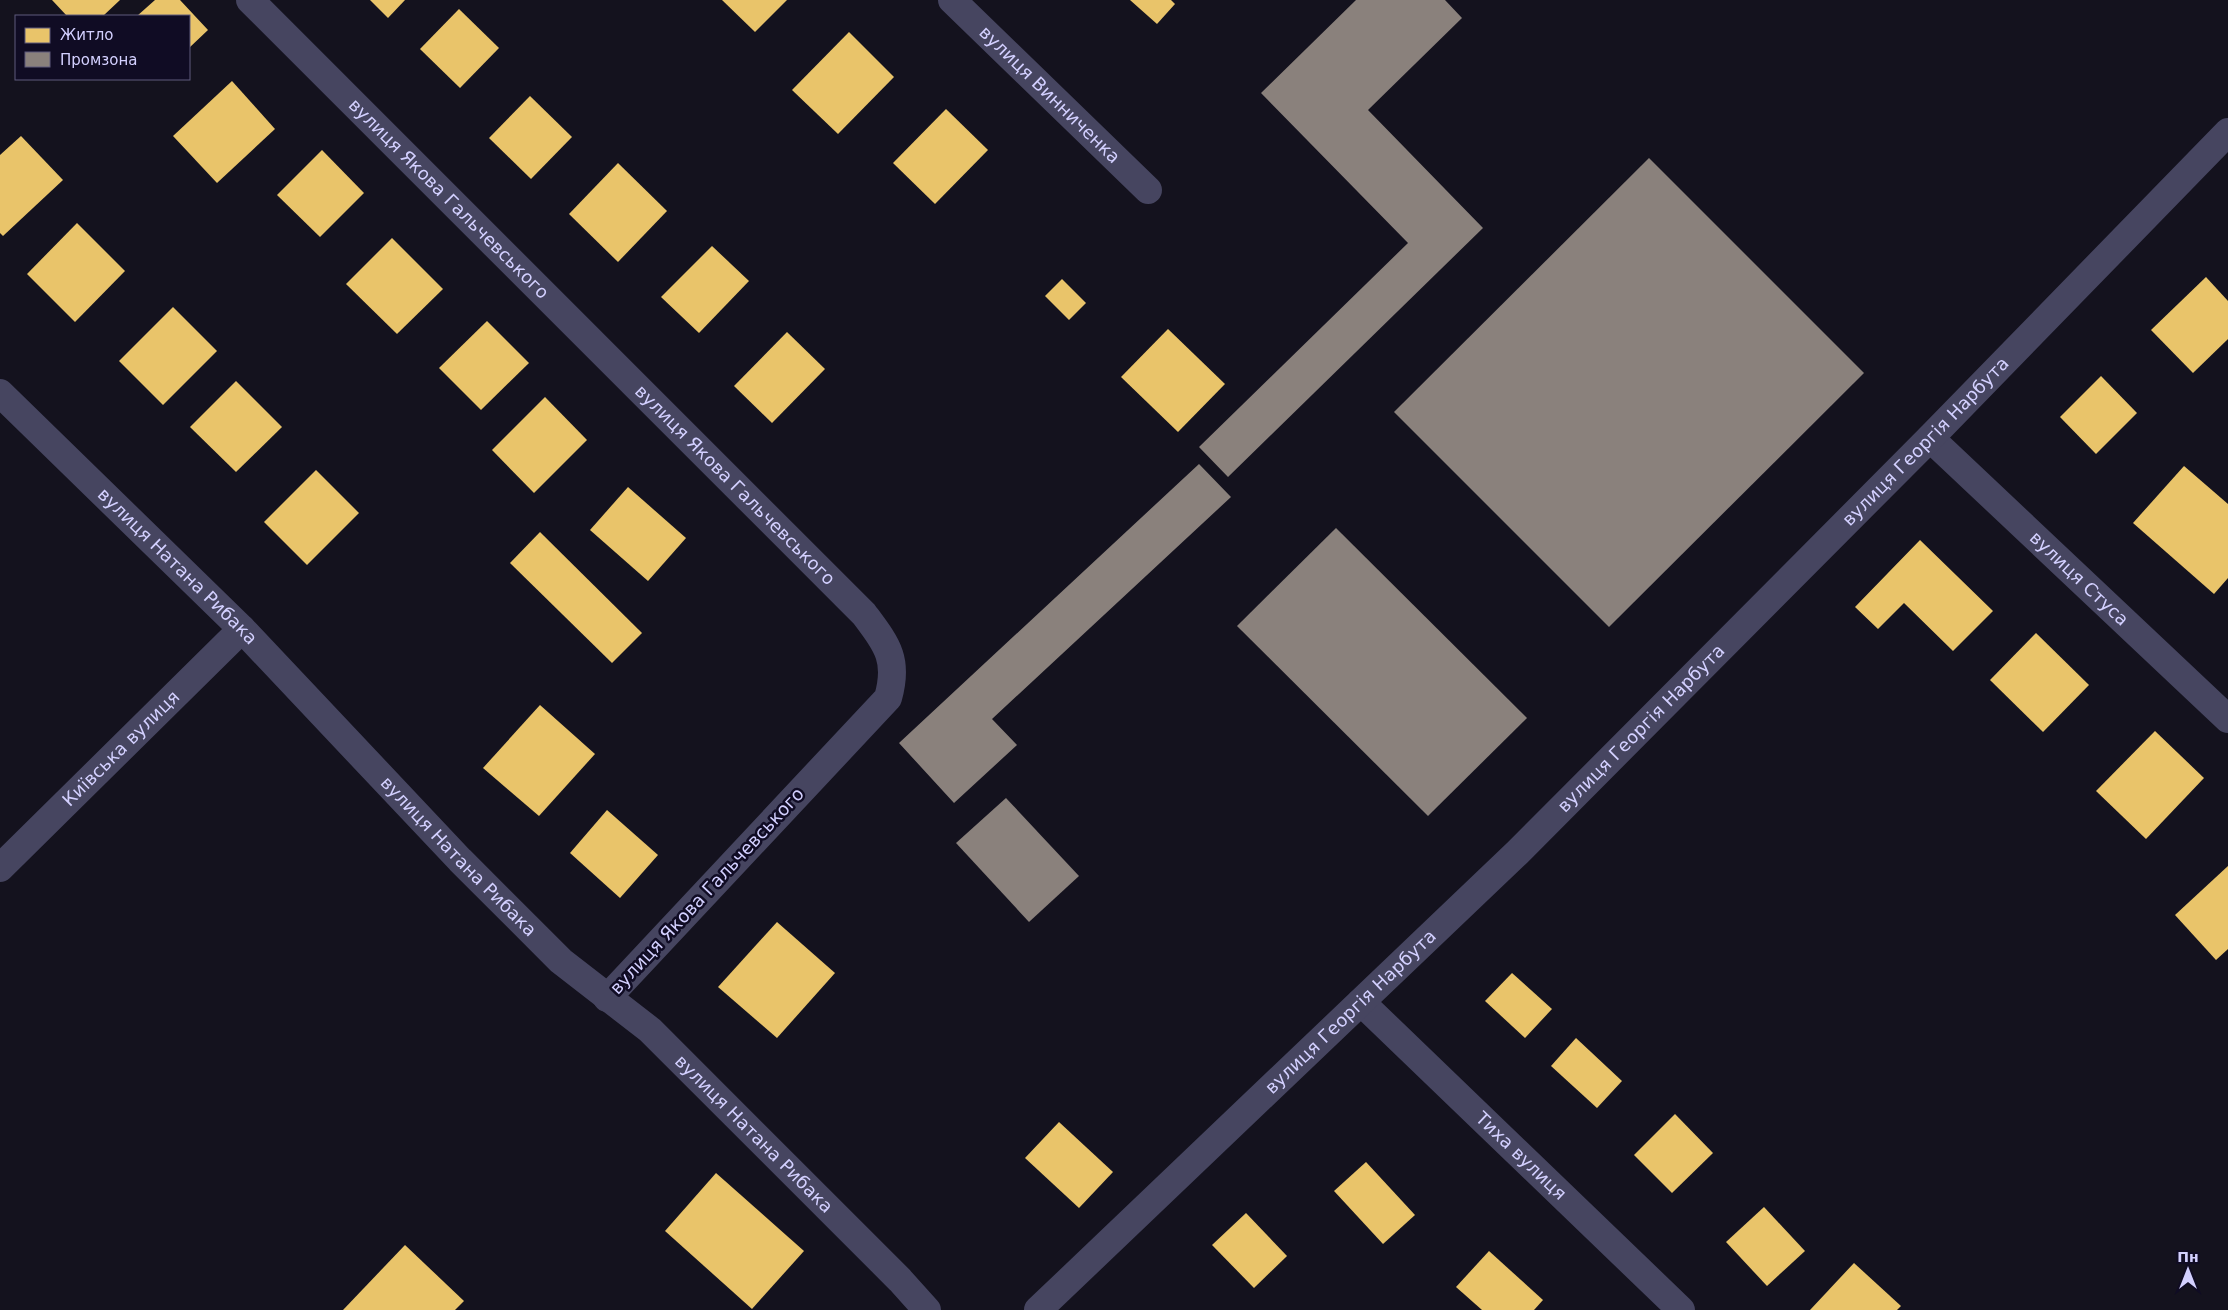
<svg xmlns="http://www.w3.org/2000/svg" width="2228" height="1310" font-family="'DejaVu Sans',sans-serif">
	<rect width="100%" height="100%" fill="#14121e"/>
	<g fill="#e9c46a">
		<polygon points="52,0 120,0 103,16 67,16"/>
		<polygon points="155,0 180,0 208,30 189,48 189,16 137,16"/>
		<polygon points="370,0 405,0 388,18"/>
		<polygon points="722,0 787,0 755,32"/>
		<polygon points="1130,0 1171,0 1175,4 1157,24"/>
		<polygon points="459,9 499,48 460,88 420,49"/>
		<polygon points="849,32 894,77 838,134 792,90"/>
		<polygon points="232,81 275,129 217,183 173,136"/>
		<polygon points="530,96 572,137 531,179 489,138"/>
		<polygon points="946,109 988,150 935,204 893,163"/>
		<polygon points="21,136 63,180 3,236 0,233 0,155"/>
		<polygon points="322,150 364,193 320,237 277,195"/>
		<polygon points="618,163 667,211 618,262 569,214"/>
		<polygon points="77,223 125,271 75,322 27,274"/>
		<polygon points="392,238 443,289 397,334 346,284"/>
		<polygon points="712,246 749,281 699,333 661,297"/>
		<polygon points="2206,277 2228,301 2228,339 2193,373 2151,330"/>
		<polygon points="1062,279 1086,303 1069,320 1045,296"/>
		<polygon points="173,307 217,351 163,405 119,361"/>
		<polygon points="487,321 529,363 481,410 439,368"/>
		<polygon points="1168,329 1225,384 1178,432 1121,377"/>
		<polygon points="787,332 825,369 772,423 734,386"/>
		<polygon points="2101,376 2137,413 2096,454 2060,417"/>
		<polygon points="236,381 282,427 236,472 190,427"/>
		<polygon points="545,397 587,440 534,493 492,450"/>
		<polygon points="2184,466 2228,504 2228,578 2214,594 2133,523"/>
		<polygon points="316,470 359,513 307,565 264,522"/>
		<polygon points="628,487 686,538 648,581 590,530"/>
		<polygon points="540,532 642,633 612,663 510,563"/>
		<polygon points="1920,540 1993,611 1953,651 1904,603 1878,629 1855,607"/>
		<polygon points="2036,633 2089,685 2043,732 1990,680"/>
		<polygon points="540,705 595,754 539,816 483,768"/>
		<polygon points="2155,731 2204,778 2146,839 2096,791"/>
		<polygon points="607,810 658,855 620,898 570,853"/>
		<polygon points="2228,866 2228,949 2216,960 2175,915"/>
		<polygon points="777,922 835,973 777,1038 718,987"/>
		<polygon points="1512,973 1552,1009 1525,1038 1485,1001"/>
		<polygon points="1576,1038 1622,1081 1597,1108 1551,1066"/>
		<polygon points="1675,1114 1713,1153 1672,1193 1634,1155"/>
		<polygon points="1059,1122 1113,1172 1079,1208 1025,1158"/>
		<polygon points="1366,1162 1415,1215 1383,1244 1334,1191"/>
		<polygon points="716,1173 804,1251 752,1309 665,1231"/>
		<polygon points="1764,1207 1805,1251 1767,1286 1726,1242"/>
		<polygon points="1246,1213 1287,1256 1254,1288 1212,1245"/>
		<polygon points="405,1245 464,1301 455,1310 343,1310"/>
		<polygon points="1489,1251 1543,1300 1534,1310 1482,1310 1456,1287"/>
		<polygon points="1854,1263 1901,1306 1897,1310 1810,1310"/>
	</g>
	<g fill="#8a817c">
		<polygon points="1356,0 1445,0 1462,18 1368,110 1483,228 1228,477 1199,447 1408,243 1261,93"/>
		<polygon points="1649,158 1864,373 1609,627 1394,412"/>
		<polygon points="1199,464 1231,497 992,719 1017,745 954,803 899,743"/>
		<polygon points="1336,528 1527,718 1428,816 1237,626"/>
		<polygon points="1006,798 1079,876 1029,922 956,843"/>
	</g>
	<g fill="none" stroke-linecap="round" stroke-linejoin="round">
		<g stroke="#464560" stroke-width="28">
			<path id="s1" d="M250,0L864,614C887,645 899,659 888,698L607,998"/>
			<path id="s2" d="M952,0L1148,190"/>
			<path id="s3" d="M0,393L242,629L460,860L561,961L650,1030L900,1280L927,1310"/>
			<path id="s4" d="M1930,438L2228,719"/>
			<path id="s5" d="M0,868L242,629"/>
			<path id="s6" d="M1361,1002L1681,1310"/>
			<path id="s7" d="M1038,1310L1518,852L1930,438L2228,132"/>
		</g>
	</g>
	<g text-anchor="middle" stroke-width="5" stroke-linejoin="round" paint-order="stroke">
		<g font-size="18" fill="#d3d0ff" stroke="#100c24">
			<text dy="6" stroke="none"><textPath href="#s2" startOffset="136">вулиця Винниченка</textPath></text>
			<text dy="6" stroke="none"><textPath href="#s1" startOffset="281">вулиця Якова Гальчевського</textPath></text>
			<text dy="6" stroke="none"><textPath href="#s7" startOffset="1242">вулиця Георгія Нарбута</textPath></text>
			<text dy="6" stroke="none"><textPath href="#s1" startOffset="686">вулиця Якова Гальчевського</textPath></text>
			<text dy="6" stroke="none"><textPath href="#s3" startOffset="248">вулиця Натана Рибака</textPath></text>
			<text dy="6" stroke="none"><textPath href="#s4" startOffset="205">вулиця Стуса</textPath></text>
			<text dy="6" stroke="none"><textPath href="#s7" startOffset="838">вулиця Георгія Нарбута</textPath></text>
			<text dy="6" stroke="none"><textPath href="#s5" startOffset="170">Київська вулиця</textPath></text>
			<text dy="6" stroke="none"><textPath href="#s3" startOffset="652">вулиця Натана Рибака</textPath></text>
			<text transform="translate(707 891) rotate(-47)" y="6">вулиця Якова Гальчевського</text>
			<text dy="6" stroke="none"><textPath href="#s7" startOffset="432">вулиця Георгія Нарбута</textPath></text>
			<text dy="6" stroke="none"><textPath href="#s3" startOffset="1058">вулиця Натана Рибака</textPath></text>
			<text dy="6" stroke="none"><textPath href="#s6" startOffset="222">Тиха вулиця</textPath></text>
		</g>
	</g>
	<rect x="15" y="15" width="175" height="65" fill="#100c24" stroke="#5e5a7c"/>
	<rect x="25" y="28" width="25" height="15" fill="#e9c46a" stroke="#5e5a7c"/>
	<text x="60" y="40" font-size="15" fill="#d3d0ff">Житло</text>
	<rect x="25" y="52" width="25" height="15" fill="#8a817c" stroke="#5e5a7c"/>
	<text x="60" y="65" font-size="15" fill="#d3d0ff">Промзона</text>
	<g transform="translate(2188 1270)" stroke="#100c24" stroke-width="4" paint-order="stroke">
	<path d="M0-4L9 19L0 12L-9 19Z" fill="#d3d0ff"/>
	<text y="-8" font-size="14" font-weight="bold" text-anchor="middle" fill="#d3d0ff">Пн</text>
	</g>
</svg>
